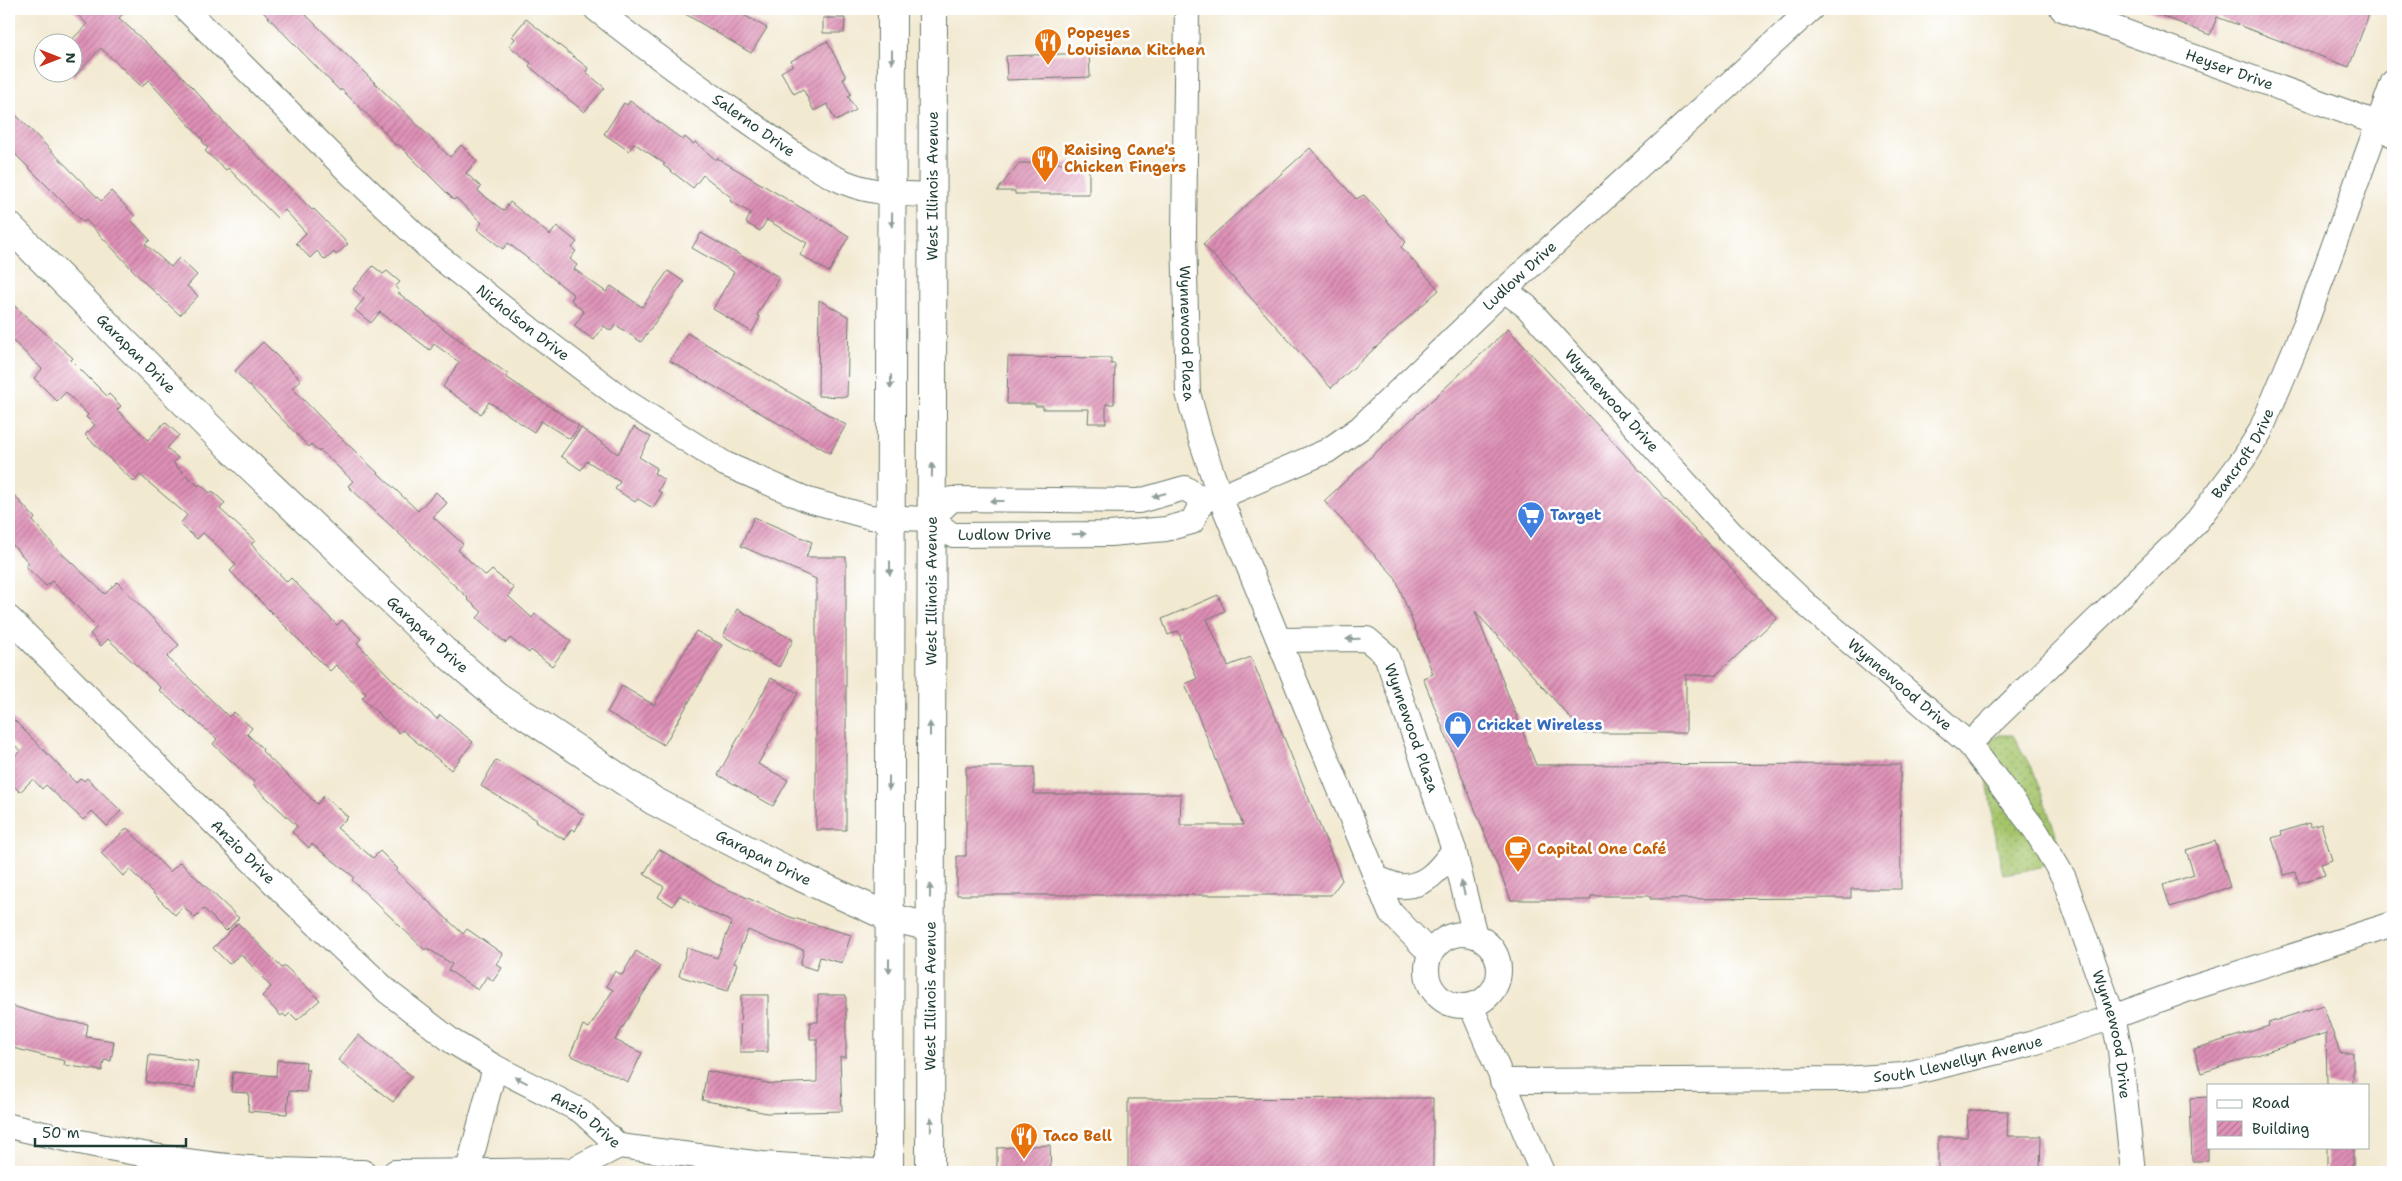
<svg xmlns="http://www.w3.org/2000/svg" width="2402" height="1181" font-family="'Shantell Sans',sans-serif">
	<defs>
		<pattern id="grass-dots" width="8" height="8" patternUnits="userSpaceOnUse" patternTransform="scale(1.25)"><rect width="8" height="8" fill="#a5c46b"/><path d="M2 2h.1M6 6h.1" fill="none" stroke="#86a059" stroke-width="1.8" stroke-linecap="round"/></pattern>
		<pattern id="building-hatch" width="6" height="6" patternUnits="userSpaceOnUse" patternTransform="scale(1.25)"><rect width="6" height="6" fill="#de8fb5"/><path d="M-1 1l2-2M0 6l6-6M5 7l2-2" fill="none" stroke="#b37694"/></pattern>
	</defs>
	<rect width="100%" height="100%" fill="#fff"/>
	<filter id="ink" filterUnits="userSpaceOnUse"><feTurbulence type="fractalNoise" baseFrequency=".02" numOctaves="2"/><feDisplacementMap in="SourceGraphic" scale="10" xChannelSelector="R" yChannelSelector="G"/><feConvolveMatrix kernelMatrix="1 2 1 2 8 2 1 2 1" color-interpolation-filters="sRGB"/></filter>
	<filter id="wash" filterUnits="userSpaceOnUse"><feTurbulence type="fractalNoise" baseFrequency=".0096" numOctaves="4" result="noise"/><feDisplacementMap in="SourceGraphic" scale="20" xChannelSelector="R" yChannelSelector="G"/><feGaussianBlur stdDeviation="1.12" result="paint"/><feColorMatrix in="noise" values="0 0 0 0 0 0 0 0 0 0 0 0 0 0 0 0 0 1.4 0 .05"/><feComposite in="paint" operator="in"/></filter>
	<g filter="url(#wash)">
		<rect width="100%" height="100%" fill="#f2e9d1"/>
		<path fill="url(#grass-dots)" stroke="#628050" d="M1999,735H2013L2034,773L2062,851C2049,870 2024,870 2003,874C1993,832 1990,789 1981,746Z"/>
		<g id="blocks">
			<g fill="url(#building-hatch)">
				<polygon points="72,9 128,9 119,18 181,75 229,128 312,210 314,209 348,244 336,255 334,252 325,260 317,251 310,258 296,243 306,233 285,210 277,218 228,168 226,170 205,151 208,148 202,141 203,140 148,80 142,87 101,48 74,77 69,72 72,72 72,42 70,42 87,24"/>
				<polygon points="260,9 300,9 450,157 461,145 477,161 466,173 481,187 478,191 504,211 510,202 550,235 557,226 577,242 572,248 576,251 570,259 577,265 574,269 606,292 611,286 642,307 668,271 684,282 641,342 616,325 611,331 604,326 594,340 574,326 584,312 571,300 574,295 508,243 503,249 477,229 482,223 456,198 454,200 398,144 396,146 382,129 341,89 340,91"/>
				<polygon points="677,9 733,9 767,28 751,53"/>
				<polygon points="2145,9 2371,9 2349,67 2217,17 2210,35"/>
				<polygon points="823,18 845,18 844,33 823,33"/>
				<polygon points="526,19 588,68 586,72 605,88 584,112 529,66 531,63 509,46 515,39 512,36"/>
				<polygon points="827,41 846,77 843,79 851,94 848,96 856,110 836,121 827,104 814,111 803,89 794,94 781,72 793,65 791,61"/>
				<polygon points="1089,53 1090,77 1007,80 1006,56"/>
				<polygon points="630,101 683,140 685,137 693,144 695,142 716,160 717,158 849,236 829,272 800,255 807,243 767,220 760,231 746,223 751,213 730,201 732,198 703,175 693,188 663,165 665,164 634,143 629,151 604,134 624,103 627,105"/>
				<polygon points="9,108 101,201 111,191 135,216 131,220 150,240 145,244 171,267 179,258 197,275 187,286 198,296 180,315 146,284 86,220 83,222 9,148"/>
				<polygon points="1310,148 1356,199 1364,195 1406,242 1401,247 1439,290 1331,388 1203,244"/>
				<polygon points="1019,163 1089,163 1089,194 1015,194 1015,191 997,191"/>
				<polygon points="701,233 779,277 757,315 760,317 752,332 713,309 734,272 692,248"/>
				<polygon points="373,266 383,274 387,271 400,282 395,287 399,290 397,292 448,332 508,374 506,377 579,426 570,439 541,421 534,432 489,402 481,414 443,387 459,362 434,344 430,350 380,312 371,323 355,310 364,299 353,289"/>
				<polygon points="819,300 849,317 847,397 818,396"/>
				<polygon points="9,301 73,358 71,360 107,396 109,394 121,406 117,410 148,440 165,422 179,435 167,448 178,458 173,463 198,486 200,484 210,493 212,491 225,503 220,509 255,541 251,544 287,582 291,578 337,625 342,620 361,639 357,643 393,680 437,719 440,715 473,742 451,770 402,730 399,733 362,698 366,694 336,665 330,671 230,571 236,565 221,549 203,533 197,539 180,524 187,515 140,475 134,482 85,435 95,425 86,417 88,415 66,392 57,401 34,378 42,369 9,337"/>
				<polygon points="1508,329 1777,618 1716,675 1686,675 1686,733 1584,733 1475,611 1536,765 1900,764 1901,889 1851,889 1851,898 1650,899 1650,896 1591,896 1591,900 1511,900 1423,678 1433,674 1395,577 1324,501"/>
				<polygon points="687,333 846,425 830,453 670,361"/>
				<polygon points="263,342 301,380 292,388 337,434 418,511 436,492 447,503 433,517 463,544 458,550 486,576 492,570 514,588 508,596 532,618 535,614 571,641 552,666 531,650 529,653 510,638 506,643 477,618 482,612 467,599 468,598 348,486 353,481 320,450 319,452 311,444 309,447 235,371"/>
				<polygon points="1008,357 1111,358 1111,364 1115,364 1114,404 1106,404 1106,423 1088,423 1089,409 1043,409 1043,406 1035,406 1035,404 1007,404"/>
				<polygon points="634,427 651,437 639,457 657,468 654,473 664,480 658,491 662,493 653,508 638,499 635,502 615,489 620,482 587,461 581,470 561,456 581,428 618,454"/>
				<polygon points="9,490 35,518 33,521 56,548 105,594 117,582 179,645 167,657 229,717 234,712 252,728 247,734 263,749 262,751 317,804 324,796 348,817 337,828 373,858 380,851 398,869 396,871 463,934 467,929 503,954 496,964 502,968 493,981 487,976 478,990 448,970 452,964 427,948 425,950 352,880 354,877 312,844 309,848 292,832 297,826 253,785 255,783 213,744 217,739 159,690 161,688 108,639 101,646 90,634 97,627 52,581 46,586 26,567 29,563 9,541"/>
				<polygon points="754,517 812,542 806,557 846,557 846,830 816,830 816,579 741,546"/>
				<polygon points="1218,595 1225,611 1207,619 1228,666 1251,657 1342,880 1331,895 957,895 957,856 966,856 966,767 1034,767 1034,794 1181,794 1180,825 1243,825 1185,684 1197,679 1178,631 1168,635 1162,619"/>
				<polygon points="737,609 793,640 779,667 723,636"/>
				<polygon points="696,631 722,645 664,745 607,712 622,686 654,705"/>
				<polygon points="771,678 798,693 758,764 788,780 773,806 718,775"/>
				<polygon points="9,715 76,783 81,778 84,781 87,778 121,811 107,826 92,811 83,820 46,785 42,789 33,779 20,792 9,781 9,762 20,751 9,739"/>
				<polygon points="496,760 584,815 575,831 571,829 565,840 536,822 537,820 481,786"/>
				<polygon points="2309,823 2311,827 2321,824 2332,860 2321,864 2325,875 2299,883 2295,872 2284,875 2272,838 2282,835 2281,832"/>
				<polygon points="127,828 170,872 180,862 239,918 226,931 204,909 195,918 183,906 175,915 130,870 123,876 101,853"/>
				<polygon points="2215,841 2230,887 2170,907 2163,885 2194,875 2186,850"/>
				<polygon points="659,849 716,884 790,917 851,935 842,963 820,957 816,970 800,965 804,950 771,940 748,930 734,963 737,964 728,991 679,976 687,948 717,958 732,922 699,907 679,895 673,906 658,897 664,887 644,874"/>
				<polygon points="238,923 282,968 285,966 320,1000 297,1020 290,1013 286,1017 283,1014 281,1016 262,996 271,987 241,954 229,964 213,948"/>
				<polygon points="636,951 660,966 615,1040 642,1053 628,1082 570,1055 583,1025 589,1028 613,990 606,986 615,971 622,975"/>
				<polygon points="741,995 768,995 768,1052 740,1052"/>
				<polygon points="818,995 846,995 846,1057 840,1057 842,1111 767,1113 702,1100 707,1071 772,1084 817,1082 817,1039 810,1039 810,1022 818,1022"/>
				<polygon points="9,1005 59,1020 88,1024 86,1037 114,1041 111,1061 104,1060 102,1071 64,1065 65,1061 9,1047"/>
				<polygon points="2323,1005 2340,1053 2353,1053 2353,1085 2327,1085 2326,1033 2201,1073 2194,1049 2269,1026 2268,1023"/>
				<polygon points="358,1035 412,1076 393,1102 338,1060"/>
				<polygon points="149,1055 198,1061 195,1088 146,1082"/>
				<polygon points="277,1060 306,1062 305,1070 309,1070 306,1092 289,1091 287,1114 248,1111 249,1093 231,1092 233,1072 276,1076"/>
				<polygon points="2208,1097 2208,1161 2192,1161 2190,1098"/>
				<polygon points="1433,1098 1433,1172 1128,1172 1128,1099"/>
				<polygon points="1968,1110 2008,1111 2007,1136 2041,1136 2040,1172 1938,1172 1938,1137 1967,1137"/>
				<polygon points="1050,1145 1051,1172 997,1172 997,1148"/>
				<rect x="2327" y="1147" width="26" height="25"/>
			</g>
		</g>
	</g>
	<g filter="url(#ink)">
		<use href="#blocks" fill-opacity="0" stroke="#69796b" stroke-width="1"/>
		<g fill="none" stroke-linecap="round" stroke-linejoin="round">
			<g stroke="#69796b" stroke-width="26">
				<g id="street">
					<path id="s1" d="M186,9L352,175L433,252L530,329L625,401L725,464L808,500L870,517L931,519"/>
					<path id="s2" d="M596,9C645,48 696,85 748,121C779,143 809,167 844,182C872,194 903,194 933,195"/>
					<path id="s3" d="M1187,9L1184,234L1188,393L1200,437L1220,497L1390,912L1430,953"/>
					<path id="s4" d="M2062,9L2377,123L2393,135"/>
					<path id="s5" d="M1504,290L1526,306L1731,533L1809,607L1969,744L2036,831L2064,878L2113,1017L2120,1050L2133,1172"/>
					<path id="s6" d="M931,519L952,499L1139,501L1185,488L1203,500L1220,497L1327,451L1360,428L1504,290L1811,9"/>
					<path id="s7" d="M931,519L952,535L1110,534L1166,529L1192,522L1203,500"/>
					<path id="s8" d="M9,618L287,896L388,992L453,1042L495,1067L581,1111L619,1146L762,1164L889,1172"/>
					<path id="s9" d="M1280,640L1367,639L1386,655L1454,850L1475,936"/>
					<path id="s10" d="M1969,744L2194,525L2244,458L2260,432L2305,325L2393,82"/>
					<path d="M1377,878C1384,881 1393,885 1400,886C1426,888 1440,868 1454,850"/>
					<circle cx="1463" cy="970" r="36"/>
					<polyline points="1471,1006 1542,1172"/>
					<path id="s11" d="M1502,1081L1843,1079L1903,1075L2030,1044L2113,1017L2189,989L2393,924"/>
					<path d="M9,1126C84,1144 160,1160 237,1167C279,1171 321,1171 363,1172"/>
					<polyline points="468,1170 495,1067"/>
					<polyline points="395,1172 572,1170 619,1146"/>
				</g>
			</g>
			<g stroke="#69796b" stroke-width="30">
				<g id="secondary">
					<path id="s12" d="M9,226L211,429L444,651L497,696L654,801L715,833L790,872L889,917L930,927"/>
					<polyline points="889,1172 892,9"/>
					<path id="s13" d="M930,1172L933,9"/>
				</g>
			</g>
			<use href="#street" stroke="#fff" stroke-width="24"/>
			<use href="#secondary" stroke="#fff" stroke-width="28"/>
		</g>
		<defs><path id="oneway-solid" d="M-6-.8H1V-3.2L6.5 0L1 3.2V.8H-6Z" transform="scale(1.25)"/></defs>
		<g fill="#8f9e9a">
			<use href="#oneway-solid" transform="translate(892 57) rotate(90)"/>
			<use href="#oneway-solid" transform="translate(892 220) rotate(91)"/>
			<use href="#oneway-solid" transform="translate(891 382) rotate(91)"/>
			<use href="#oneway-solid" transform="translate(932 470) rotate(-89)"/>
			<use href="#oneway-solid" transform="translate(1159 495) rotate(165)"/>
			<use href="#oneway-solid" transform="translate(997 501) rotate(180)"/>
			<use href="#oneway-solid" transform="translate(1079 534) rotate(-1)"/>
			<use href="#oneway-solid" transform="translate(890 568) rotate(90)"/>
			<use href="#oneway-solid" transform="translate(1353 639) rotate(179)"/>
			<use href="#oneway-solid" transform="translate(930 729) rotate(-90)"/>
			<use href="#oneway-solid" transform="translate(889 783) rotate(90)"/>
			<use href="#oneway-solid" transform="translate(1463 888) rotate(-104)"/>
			<use href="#oneway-solid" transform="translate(930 891) rotate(-90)"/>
			<use href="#oneway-solid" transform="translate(889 966) rotate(90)"/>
			<use href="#oneway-solid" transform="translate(521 1080) rotate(-153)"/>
			<use href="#oneway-solid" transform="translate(931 1124) rotate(-89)"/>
		</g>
	</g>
	<defs>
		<g id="restaurant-pin" transform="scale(1.4375)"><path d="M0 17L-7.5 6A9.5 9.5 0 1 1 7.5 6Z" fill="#e8710a" stroke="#fff"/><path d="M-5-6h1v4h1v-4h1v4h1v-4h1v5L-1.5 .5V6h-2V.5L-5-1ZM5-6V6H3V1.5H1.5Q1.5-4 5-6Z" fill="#fff"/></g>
		<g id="supermarket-pin" transform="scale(1.4375)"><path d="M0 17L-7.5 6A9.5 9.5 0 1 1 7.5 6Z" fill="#3f7fe0" stroke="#fff"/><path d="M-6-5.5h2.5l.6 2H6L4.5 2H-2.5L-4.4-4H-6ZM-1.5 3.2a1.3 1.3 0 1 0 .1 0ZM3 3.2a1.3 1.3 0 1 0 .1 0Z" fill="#fff"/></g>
		<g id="shop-pin" transform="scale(1.4375)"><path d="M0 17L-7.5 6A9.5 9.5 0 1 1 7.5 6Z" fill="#3f7fe0" stroke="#fff"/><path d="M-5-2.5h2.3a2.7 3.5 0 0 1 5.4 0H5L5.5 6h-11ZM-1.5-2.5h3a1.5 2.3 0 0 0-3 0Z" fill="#fff"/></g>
		<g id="cafe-pin" transform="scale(1.4375)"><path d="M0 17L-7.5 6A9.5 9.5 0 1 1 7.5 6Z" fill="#e8710a" stroke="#fff"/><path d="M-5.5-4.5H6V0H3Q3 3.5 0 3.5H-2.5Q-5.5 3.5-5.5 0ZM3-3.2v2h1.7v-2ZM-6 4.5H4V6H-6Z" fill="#fff"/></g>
	</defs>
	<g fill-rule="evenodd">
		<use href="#restaurant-pin" x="1048" y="42"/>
		<use href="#restaurant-pin" x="1045" y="159"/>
		<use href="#supermarket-pin" x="1531" y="515"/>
		<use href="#shop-pin" x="1458" y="725"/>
		<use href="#cafe-pin" x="1518" y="849"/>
		<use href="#restaurant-pin" x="1024" y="1136"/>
	</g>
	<g text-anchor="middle" stroke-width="5" stroke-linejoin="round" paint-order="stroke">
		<g font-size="15" font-weight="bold" fill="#c56008" stroke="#fff" text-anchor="start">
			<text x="1067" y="38">Popeyes<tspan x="1067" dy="17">Louisiana Kitchen</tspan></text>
			<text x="1064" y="155">Raising Cane's<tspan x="1064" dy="17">Chicken Fingers</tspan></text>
			<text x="1537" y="854">Capital One Café</text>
			<text x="1043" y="1141">Taco Bell</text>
		</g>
		<g font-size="15" fill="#1f3d34" stroke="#fff">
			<text dy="5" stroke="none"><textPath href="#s4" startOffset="178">Heyser Drive</textPath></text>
			<text dy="5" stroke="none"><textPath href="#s2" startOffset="196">Salerno Drive</textPath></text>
			<text dy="5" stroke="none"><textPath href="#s13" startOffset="986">West Illinois Avenue</textPath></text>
			<text dy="5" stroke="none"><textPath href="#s6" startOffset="680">Ludlow Drive</textPath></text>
			<text dy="5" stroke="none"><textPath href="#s1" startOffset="461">Nicholson Drive</textPath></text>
			<text dy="5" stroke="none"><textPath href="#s3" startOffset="324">Wynnewood Plaza</textPath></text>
			<text dy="5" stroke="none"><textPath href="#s12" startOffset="180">Garapan Drive</textPath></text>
			<text dy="5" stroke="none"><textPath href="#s5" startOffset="155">Wynnewood Drive</textPath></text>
			<text dy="5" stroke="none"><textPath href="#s10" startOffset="401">Bancroft Drive</textPath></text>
			<text dy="5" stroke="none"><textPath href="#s7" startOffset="79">Ludlow Drive</textPath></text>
			<text dy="5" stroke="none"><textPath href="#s13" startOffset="581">West Illinois Avenue</textPath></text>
			<text dy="5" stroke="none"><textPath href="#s12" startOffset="585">Garapan Drive</textPath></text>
			<text dy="5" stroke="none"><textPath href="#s5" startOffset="560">Wynnewood Drive</textPath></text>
			<text dy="5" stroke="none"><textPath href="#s9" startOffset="189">Wynnewood Plaza</textPath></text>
			<text dy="5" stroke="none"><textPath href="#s8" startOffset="331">Anzio Drive</textPath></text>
			<text dy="5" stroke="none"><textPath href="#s12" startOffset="990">Garapan Drive</textPath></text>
			<text dy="5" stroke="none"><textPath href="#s13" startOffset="176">West Illinois Avenue</textPath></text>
			<text dy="5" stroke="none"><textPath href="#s5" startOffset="980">Wynnewood Drive</textPath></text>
			<text dy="5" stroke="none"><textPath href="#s11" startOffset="458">South Llewellyn Avenue</textPath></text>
			<text dy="5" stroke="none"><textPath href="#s8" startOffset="769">Anzio Drive</textPath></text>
		</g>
		<g font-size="15" font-weight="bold" fill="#366cbe" stroke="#fff" text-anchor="start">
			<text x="1550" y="520">Target</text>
			<text x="1477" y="730">Cricket Wireless</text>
		</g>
	</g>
	<rect width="2402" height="1181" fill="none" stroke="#fff" stroke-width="30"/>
	<rect x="2207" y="1084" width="162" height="65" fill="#ffffff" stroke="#a5b1ae"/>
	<rect x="2217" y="1100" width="25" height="8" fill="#ffffff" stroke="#a5b1ae"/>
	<text x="2252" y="1108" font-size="15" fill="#1f3d34">Road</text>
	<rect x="2217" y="1121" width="25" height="15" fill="url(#building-hatch)" stroke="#a5b1ae"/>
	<text x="2252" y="1134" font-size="15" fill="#1f3d34">Building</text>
	<g transform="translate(58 58) rotate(90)"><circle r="24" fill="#ffffff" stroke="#a5b1ae"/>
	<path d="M0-4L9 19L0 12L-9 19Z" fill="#c8321e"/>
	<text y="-8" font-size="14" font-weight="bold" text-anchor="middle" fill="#1f3d34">N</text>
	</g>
	<path d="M35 1138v8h151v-8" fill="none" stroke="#1f3d34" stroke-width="2.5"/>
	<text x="42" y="1138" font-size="15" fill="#1f3d34" stroke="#ffffff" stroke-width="4" paint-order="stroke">50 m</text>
</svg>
